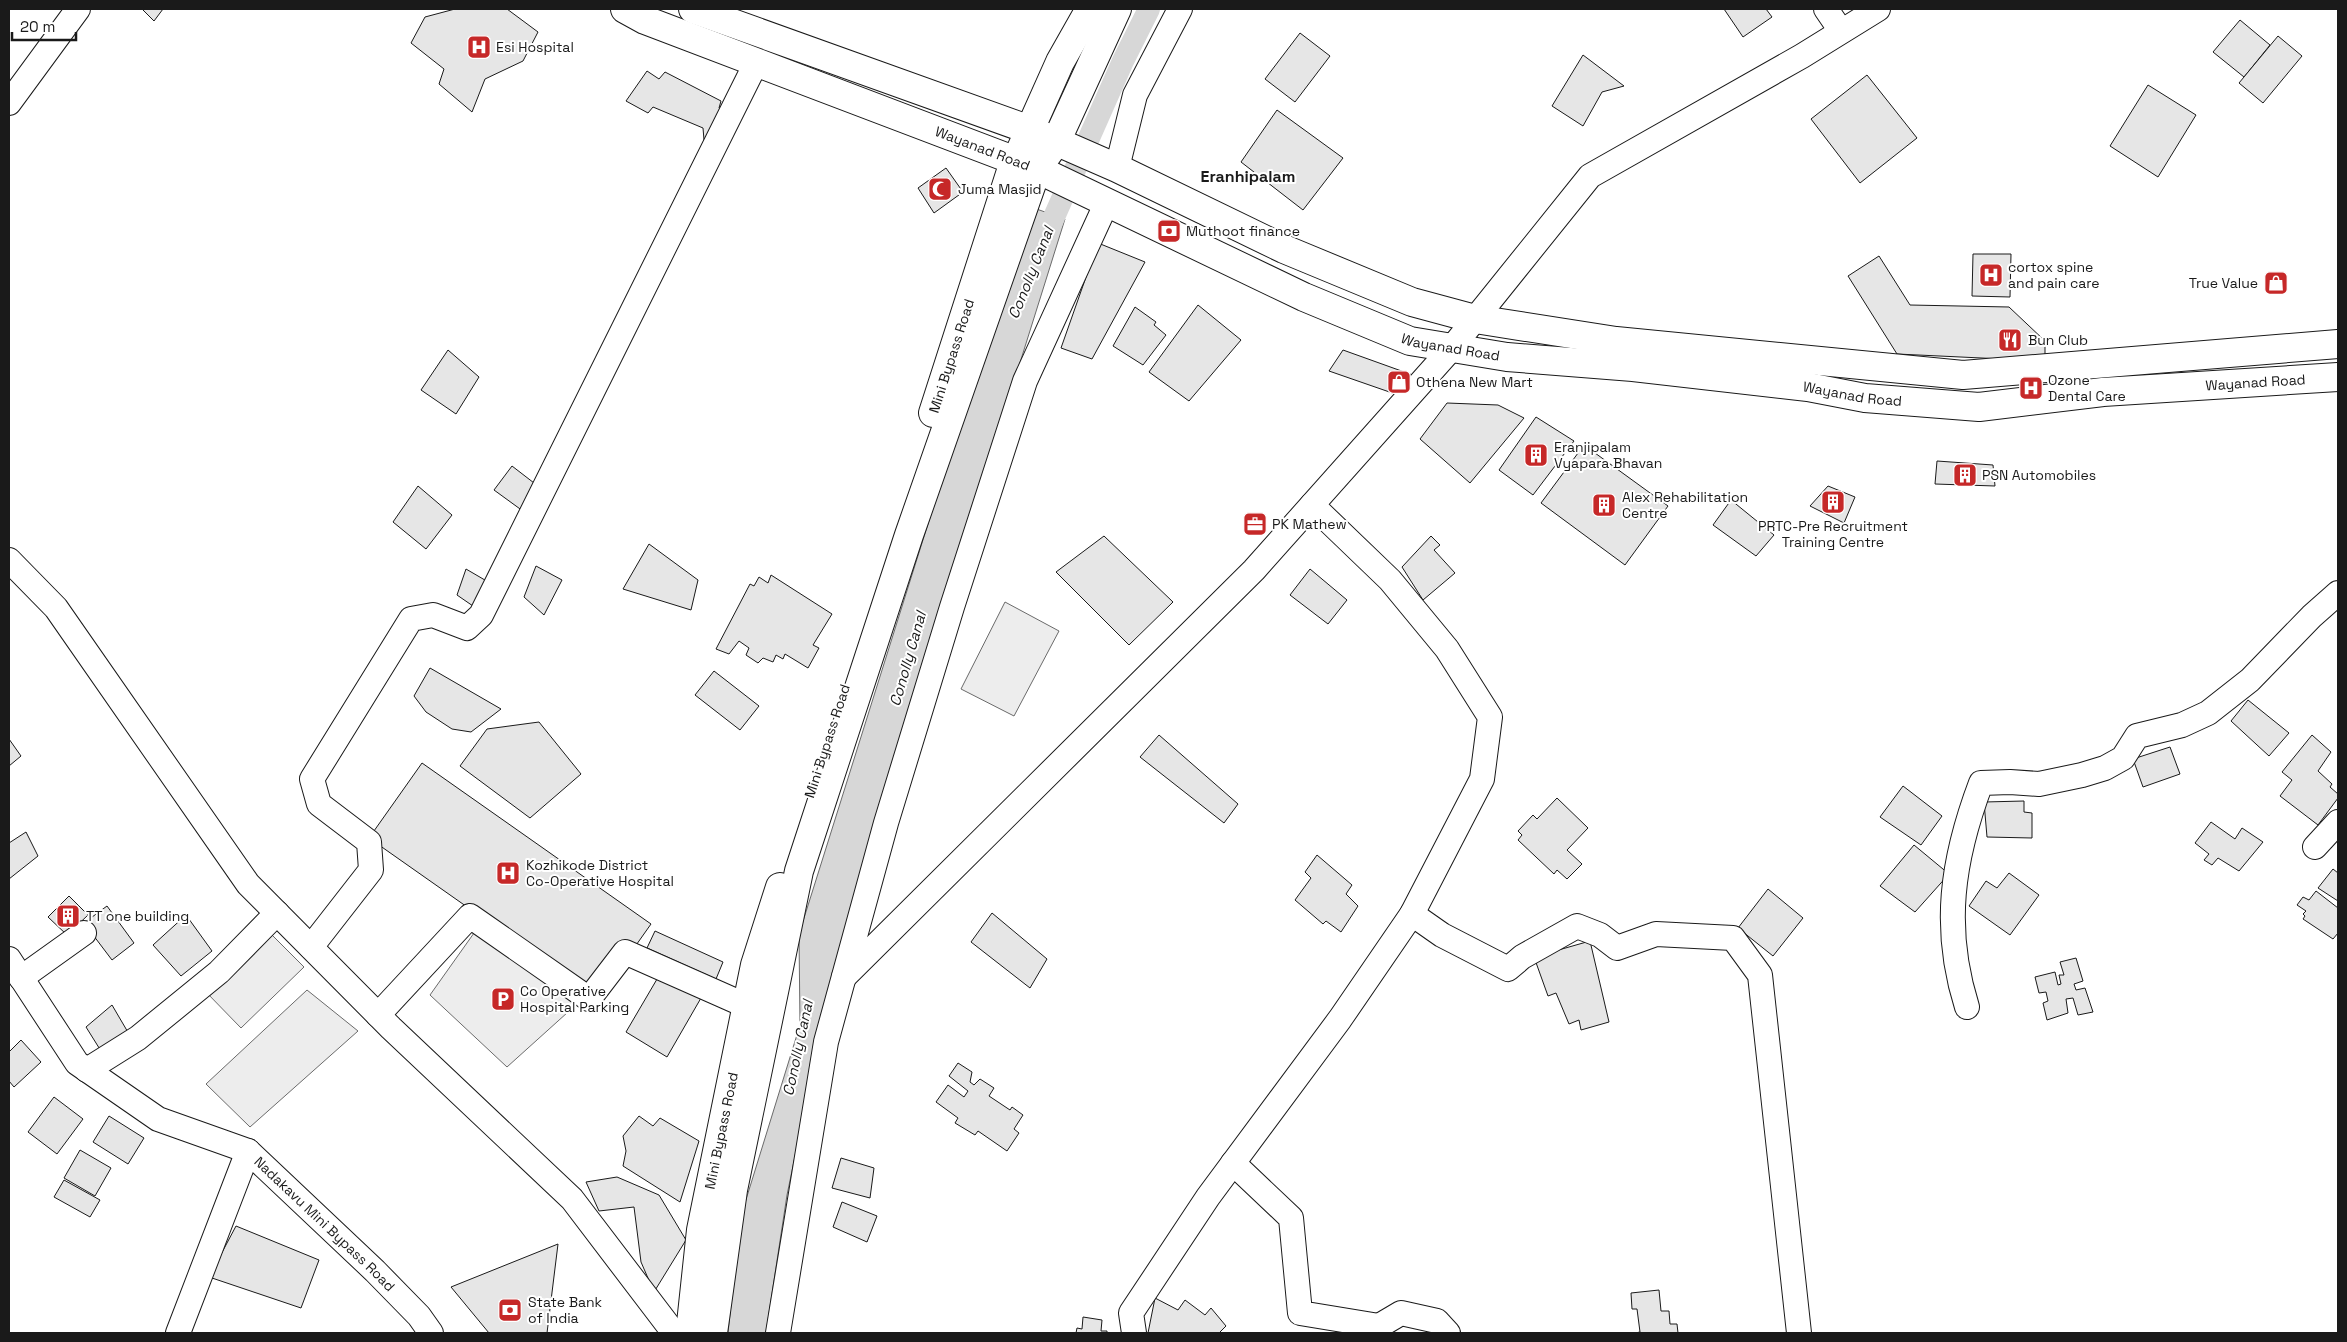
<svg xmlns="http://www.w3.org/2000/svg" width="2347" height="1342" font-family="'Space Grotesk',sans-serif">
	<rect width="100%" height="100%" fill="#fff"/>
	<g fill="#ededed" stroke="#6a6a6a">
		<polygon points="1005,602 1059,631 1014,716 961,689"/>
		<polygon points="479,926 578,1003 507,1067 430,995"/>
		<polygon points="267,930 304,967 241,1028 205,991"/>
		<polygon points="307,990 358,1031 250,1127 206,1084"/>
	</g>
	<polygon fill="#d7d7d7" stroke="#6a6a6a" points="1028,206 1065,219 934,637 826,1006 787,1195 766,1333 728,1333 740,1219 800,1025 799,934"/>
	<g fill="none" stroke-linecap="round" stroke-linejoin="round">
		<polyline stroke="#d7d7d7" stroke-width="22" points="1043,242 1123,61 1149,9"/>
	</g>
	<g fill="#e6e6e6" stroke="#1a1a1a">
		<polygon points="142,9 163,9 154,21"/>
		<polygon points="455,9 507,9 538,32 523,61 485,79 472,112 439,84 444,69 411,43 425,17"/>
		<polygon points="1724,9 1766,9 1772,17 1743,37"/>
		<polygon points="2240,20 2270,45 2244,77 2213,52"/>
		<polygon points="1300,33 1330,56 1295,102 1265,79"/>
		<polygon points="2278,36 2302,56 2263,103 2239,83"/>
		<polygon points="1583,55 1624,86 1602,92 1583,126 1552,106"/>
		<polygon points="647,71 659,79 665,72 721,101 719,108 737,117 726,145 704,140 703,128 653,107 648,113 626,101"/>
		<polygon points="1867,75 1917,138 1860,183 1811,119"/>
		<polygon points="2148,85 2196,115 2158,177 2110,146"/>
		<polygon points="1277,110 1343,158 1303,210 1241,162"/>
		<polygon points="946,168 963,192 934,213 918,188"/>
		<polygon points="1098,243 1145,262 1092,359 1061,348"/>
		<polygon points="1973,254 2011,254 2010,297 1972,296"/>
		<polygon points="1879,256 1910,305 2009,307 2045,341 2045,361 1897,354 1848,276"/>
		<polygon points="1198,305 1241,340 1189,401 1149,372"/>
		<polygon points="1135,307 1156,322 1154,325 1166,335 1143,365 1113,346"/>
		<polygon points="448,350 479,377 456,414 421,390"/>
		<polygon points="1343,350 1421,378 1401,396 1329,371"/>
		<polygon points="1447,403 1498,405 1524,418 1470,483 1420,439"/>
		<polygon points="1536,417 1574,441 1533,495 1499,470"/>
		<polygon points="1584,445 1668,506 1625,565 1541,503"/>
		<polygon points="1937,461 1993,465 1995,486 1935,484"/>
		<polygon points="512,466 547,493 527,514 494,490"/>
		<polygon points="418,486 452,515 426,549 393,522"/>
		<polygon points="1828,486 1855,497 1844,523 1810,506"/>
		<polygon points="1731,500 1774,535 1756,556 1713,525"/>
		<polygon points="1104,536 1173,602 1129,645 1056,572"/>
		<polygon points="1431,536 1440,545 1434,550 1455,573 1423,600 1402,567"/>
		<polygon points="649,544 698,580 691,610 623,589"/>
		<polygon points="536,566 562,580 544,615 524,597"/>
		<polygon points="466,569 502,590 486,615 457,595"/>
		<polygon points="1310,569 1347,600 1328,624 1290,595"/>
		<polygon points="771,575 832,614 813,645 819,648 808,668 785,654 783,659 776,655 773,662 763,658 758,663 746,655 749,648 739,641 729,654 716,649 750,584 754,586 759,577 768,583"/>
		<polygon points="430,668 501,709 471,732 452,729 426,712 414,696"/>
		<polygon points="714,671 759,706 740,730 695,695"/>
		<polygon points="2248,700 2289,733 2269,756 2231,721"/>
		<polygon points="539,722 581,774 530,818 460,766 487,729"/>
		<polygon points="1159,735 1238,804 1224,823 1140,757"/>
		<polygon points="2312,735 2331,752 2318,771 2332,784 2330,787 2338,794 2338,798 2318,825 2280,796 2292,780 2282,772"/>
		<polygon points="9,739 21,756 9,766"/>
		<polygon points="2170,747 2180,774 2143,787 2133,759"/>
		<polygon points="422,763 651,924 598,999 369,838"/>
		<polygon points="1903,786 1942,816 1921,845 1880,817"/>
		<polygon points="1557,798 1588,828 1567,850 1582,864 1567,879 1557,870 1554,874 1518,840 1522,835 1518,831 1533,815 1537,819"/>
		<polygon points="2024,801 2024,812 2032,813 2032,838 1987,837 1984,802"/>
		<polygon points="2211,822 2235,839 2242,828 2263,842 2239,871 2218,858 2212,865 2204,860 2209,854 2195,843"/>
		<polygon points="26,832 38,856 9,879 9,843"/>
		<polygon points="1914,845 1949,874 1915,912 1880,886"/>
		<polygon points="1317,855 1352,885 1346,894 1358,906 1341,932 1326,921 1323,924 1295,900 1311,878 1305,872"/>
		<polygon points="2333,869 2338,873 2338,901 2318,888"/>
		<polygon points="2009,873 2039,895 2010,935 1969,906 1986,881 1997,888"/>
		<polygon points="1768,889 1803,918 1773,956 1738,928"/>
		<polygon points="2316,891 2338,908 2338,933 2333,939 2303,919 2305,916 2303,914 2306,911 2297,905 2303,897 2309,900"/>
		<polygon points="69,896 88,915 67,935 48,917"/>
		<polygon points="107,906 134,943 112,960 84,923"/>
		<polygon points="992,913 1047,959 1030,988 971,942"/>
		<polygon points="186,915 212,951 181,976 153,945"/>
		<polygon points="655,931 723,962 716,979 647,948"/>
		<polygon points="1590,941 1609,1022 1581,1030 1579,1020 1569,1024 1556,993 1548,996 1534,957"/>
		<polygon points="2076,958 2083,981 2074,984 2076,990 2085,988 2093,1012 2078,1015 2073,998 2066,999 2068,1013 2047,1020 2043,1003 2048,1001 2046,992 2039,993 2035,977 2055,972 2058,985 2061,984 2059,975 2064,975 2060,962"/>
		<polygon points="660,974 701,998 667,1057 626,1032"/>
		<polygon points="112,1005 129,1034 101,1051 86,1027"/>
		<polygon points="21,1040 41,1062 14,1087 9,1081 9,1052"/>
		<polygon points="958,1063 972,1072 970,1082 974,1085 980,1079 994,1088 989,1096 1010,1110 1012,1107 1023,1115 1014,1129 1019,1133 1007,1151 978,1131 975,1135 955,1123 958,1118 936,1102 948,1085 964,1097 968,1091 949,1076"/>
		<polygon points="54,1097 83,1119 57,1154 28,1132"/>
		<polygon points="109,1116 144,1138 128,1164 93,1142"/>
		<polygon points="639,1116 653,1126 660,1118 699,1141 680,1202 623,1166 626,1151 623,1136"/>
		<polygon points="80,1150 111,1168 95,1196 64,1178"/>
		<polygon points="841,1158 874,1168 870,1198 832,1188"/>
		<polygon points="617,1177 659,1195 686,1240 654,1292 641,1262 634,1207 599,1211 586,1182"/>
		<polygon points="64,1180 100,1200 90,1217 54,1197"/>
		<polygon points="842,1202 877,1216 867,1242 833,1227"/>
		<polygon points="236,1226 319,1260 301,1308 209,1277"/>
		<polygon points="558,1244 547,1333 489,1333 451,1287"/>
		<polygon points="1659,1290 1661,1311 1669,1311 1670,1324 1677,1324 1678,1333 1635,1333 1640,1332 1637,1309 1632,1309 1631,1293"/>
		<polygon points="1155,1298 1178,1310 1185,1300 1205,1315 1211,1308 1226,1326 1219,1333 1148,1333"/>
		<polygon points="1083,1317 1102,1320 1101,1331 1107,1331 1107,1333 1076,1333 1077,1328 1082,1329"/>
	</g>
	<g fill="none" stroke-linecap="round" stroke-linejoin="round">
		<g stroke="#1a1a1a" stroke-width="26">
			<g id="minor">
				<polyline points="1826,9 1841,31"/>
				<polyline points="9,103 78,9"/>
				<polyline points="1117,168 1135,95 1180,9"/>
				<polyline points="9,560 56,608 248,884 391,1028 572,1199 674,1333"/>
				<polyline points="2315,847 2338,822"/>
				<polyline points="1412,914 1442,935 1508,969 1522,957 1577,926 1600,935 1617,948 1656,934 1733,938 1760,975 1799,1333"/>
				<polyline points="311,947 371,870 369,842 319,804 312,779 411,619 433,615 467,628 481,615 756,63"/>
				<path id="s1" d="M9,959L77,1063L158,1119L248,1151L375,1271L419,1316L431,1333"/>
				<polyline points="844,977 1254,570 1451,349 1590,176 1802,56 1878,9"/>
				<polyline points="21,978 84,933"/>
				<path d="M1967,1007C1942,928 1952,860 1981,783L2010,782L2039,784L2082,775L2105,768L2123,758L2137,736L2182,725L2208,713L2250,680L2312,616L2338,593"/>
				<polyline points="378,1015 470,916 589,999 625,952 747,1006"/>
				<polyline points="87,1070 138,1038 219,972 277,913"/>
				<polyline points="1233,1163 1291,1218 1300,1313 1379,1326 1379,1333"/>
				<polyline points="1379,1326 1401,1313 1437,1321 1448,1333"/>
				<polyline points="178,1333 248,1151"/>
				<polyline points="778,1333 826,1042 886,823 952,607 1025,381 1107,202"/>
				<polyline points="1134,1333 1131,1313 1208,1197 1340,1019 1412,914 1482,779 1490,717 1447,649 1390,580 1312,505"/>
			</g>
		</g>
		<g stroke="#1a1a1a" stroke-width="30">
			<g id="major">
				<path id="s2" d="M625,9L645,20L1037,169L1304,297L1410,341L1507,357L1633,367L1808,387L1865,398L1979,407L2103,392L2338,377"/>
				<polyline points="693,9 1030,130 1117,168 1284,249 1412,302 1475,319 1616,341 1963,375 2338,344"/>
				<path id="s3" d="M933,413L1010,174L1060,62L1090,9"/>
				<path id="s4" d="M690,1333L701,1230L755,965L780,887"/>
				<polyline points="713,1333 733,1190 799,871 909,535 1037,169 1056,142 1117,9"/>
			</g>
		</g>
		<use href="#minor" stroke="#fff" stroke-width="24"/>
		<use href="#major" stroke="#fff" stroke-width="28"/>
	</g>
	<defs>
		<g id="hospital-square" transform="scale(1.25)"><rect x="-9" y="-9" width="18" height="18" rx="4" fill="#c62828" stroke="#fff"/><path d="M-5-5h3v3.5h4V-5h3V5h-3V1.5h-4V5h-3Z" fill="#fff"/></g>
		<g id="mosque-square" transform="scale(1.25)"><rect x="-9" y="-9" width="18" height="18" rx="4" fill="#c62828" stroke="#fff"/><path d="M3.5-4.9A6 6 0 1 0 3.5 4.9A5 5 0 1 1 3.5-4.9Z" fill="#fff"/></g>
		<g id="bank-square" transform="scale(1.25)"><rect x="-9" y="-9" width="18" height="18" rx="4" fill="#c62828" stroke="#fff"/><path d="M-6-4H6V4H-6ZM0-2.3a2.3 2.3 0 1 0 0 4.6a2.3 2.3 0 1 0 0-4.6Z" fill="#fff"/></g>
		<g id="shop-square" transform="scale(1.25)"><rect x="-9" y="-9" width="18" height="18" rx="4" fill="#c62828" stroke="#fff"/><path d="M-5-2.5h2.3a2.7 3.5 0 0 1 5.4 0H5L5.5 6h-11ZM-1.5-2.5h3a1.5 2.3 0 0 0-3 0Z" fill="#fff"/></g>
		<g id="restaurant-square" transform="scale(1.25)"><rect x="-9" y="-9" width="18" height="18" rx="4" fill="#c62828" stroke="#fff"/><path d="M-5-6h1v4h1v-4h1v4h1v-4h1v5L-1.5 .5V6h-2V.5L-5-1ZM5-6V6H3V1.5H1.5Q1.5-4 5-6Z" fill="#fff"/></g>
		<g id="building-square" transform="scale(1.25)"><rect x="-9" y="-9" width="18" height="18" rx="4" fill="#c62828" stroke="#fff"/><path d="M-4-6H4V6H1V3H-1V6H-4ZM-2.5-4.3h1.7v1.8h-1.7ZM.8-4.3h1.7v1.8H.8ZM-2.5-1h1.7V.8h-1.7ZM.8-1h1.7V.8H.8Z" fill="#fff"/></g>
		<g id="office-square" transform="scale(1.25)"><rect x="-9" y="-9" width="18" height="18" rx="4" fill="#c62828" stroke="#fff"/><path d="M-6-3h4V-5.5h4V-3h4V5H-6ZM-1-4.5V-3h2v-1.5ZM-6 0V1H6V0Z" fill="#fff"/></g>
		<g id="parking-square" transform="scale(1.25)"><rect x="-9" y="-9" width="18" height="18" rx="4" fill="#c62828" stroke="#fff"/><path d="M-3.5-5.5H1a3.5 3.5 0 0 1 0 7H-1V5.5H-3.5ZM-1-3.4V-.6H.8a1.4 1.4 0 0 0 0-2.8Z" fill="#fff"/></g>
	</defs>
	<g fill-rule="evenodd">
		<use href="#hospital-square" x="479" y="47"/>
		<use href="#mosque-square" x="940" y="189"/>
		<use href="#bank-square" x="1169" y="231"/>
		<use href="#hospital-square" x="1991" y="275"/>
		<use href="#shop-square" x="2276" y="283"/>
		<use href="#restaurant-square" x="2010" y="340"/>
		<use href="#shop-square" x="1399" y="382"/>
		<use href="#hospital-square" x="2031" y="388"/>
		<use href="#building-square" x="1536" y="455"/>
		<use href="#building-square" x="1965" y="475"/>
		<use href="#building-square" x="1833" y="502"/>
		<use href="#building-square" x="1604" y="505"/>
		<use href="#office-square" x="1255" y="524"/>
		<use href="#hospital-square" x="508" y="873"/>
		<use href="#building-square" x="68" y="916"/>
		<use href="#parking-square" x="503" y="999"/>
		<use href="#bank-square" x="510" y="1310"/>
	</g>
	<g text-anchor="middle" stroke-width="4" stroke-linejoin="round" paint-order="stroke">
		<g font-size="14" fill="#1a1a1a" stroke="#fff" text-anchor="start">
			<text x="496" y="52">Esi Hospital</text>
			<text x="958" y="194">Juma Masjid</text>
			<text x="1186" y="236">Muthoot finance</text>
			<text x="2008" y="272">cortox spine<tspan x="2008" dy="16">and pain care</tspan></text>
			<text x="2258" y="288" text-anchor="end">True Value</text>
			<text x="2028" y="345">Bun Club</text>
			<text x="2048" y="385">Ozone<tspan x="2048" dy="16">Dental Care</tspan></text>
			<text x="1416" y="387">Othena New Mart</text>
			<text x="1554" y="452">Eranjipalam<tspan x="1554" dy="16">Vyapara Bhavan</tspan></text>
			<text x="1982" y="480">PSN Automobiles</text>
			<text x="1622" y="502">Alex Rehabilitation<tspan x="1622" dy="16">Centre</tspan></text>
			<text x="1272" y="529">PK Mathew</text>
			<text x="1833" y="531" text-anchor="middle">PRTC-Pre Recruitment<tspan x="1833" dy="16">Training Centre</tspan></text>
			<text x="526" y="870">Kozhikode District<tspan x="526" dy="16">Co-Operative Hospital</tspan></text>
			<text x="86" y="921">TT one building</text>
			<text x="520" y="996">Co Operative<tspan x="520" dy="16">Hospital Parking</tspan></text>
			<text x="528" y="1307">State Bank<tspan x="528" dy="16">of India</tspan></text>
		</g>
		<g font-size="14" fill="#1a1a1a" stroke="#fff">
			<text dy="5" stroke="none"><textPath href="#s2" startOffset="384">Wayanad Road</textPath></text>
			<text dy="5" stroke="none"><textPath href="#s2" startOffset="894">Wayanad Road</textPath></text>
			<text dy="5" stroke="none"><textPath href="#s3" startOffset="60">Mini Bypass Road</textPath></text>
			<text dy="5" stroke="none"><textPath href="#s2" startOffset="1704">Wayanad Road</textPath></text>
			<text dy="5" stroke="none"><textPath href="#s2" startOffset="1299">Wayanad Road</textPath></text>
			<text transform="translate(827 741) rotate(-72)" y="5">Mini Bypass Road</text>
			<text dy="5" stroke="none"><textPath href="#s4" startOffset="205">Mini Bypass Road</textPath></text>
			<text dy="5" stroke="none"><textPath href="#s1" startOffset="424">Nadakavu Mini Bypass Road</textPath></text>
		</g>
		<g font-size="15" font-style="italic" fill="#1a1a1a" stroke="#fff">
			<text transform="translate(1031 273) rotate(-68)" y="5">Conolly Canal</text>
			<text transform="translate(908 659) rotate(-74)" y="5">Conolly Canal</text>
			<text transform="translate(798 1048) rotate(-78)" y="5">Conolly Canal</text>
		</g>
		<g font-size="16" font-weight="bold" fill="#1a1a1a" stroke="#fff">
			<text x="1248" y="182">Eranhipalam</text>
		</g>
	</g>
	<rect width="2347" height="1342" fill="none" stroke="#1a1a1a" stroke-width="20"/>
	<path d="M12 32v8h64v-8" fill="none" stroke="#1a1a1a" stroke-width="2.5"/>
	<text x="20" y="32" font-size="15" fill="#1a1a1a" stroke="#ffffff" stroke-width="4" paint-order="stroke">20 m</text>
</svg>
